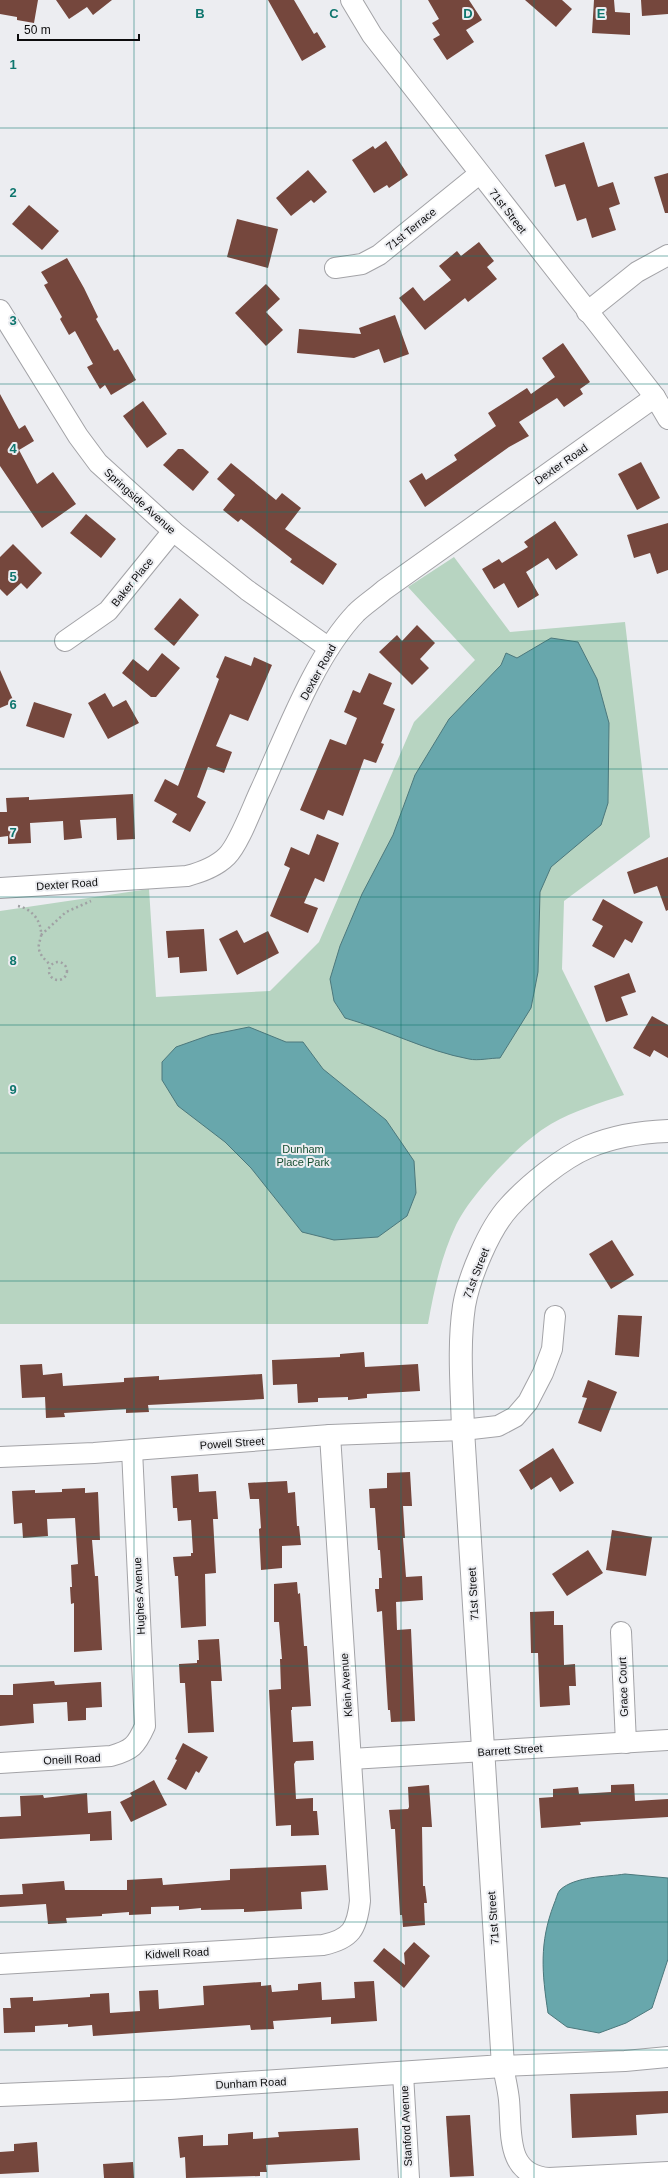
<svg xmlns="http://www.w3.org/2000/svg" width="668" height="2178" font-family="Helvetica,sans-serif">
	<rect width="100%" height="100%" fill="#ecedf1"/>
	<path fill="#b7d4c1" d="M454,557L510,632L625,622L650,837L564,901L562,969L624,1095C599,1103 574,1111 551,1124C521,1141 471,1194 456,1225C441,1257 434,1290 428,1324H0V911L149,889L156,997L270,991L319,942L414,722L475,660L408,587Z"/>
	<g fill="#68a7ac" stroke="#4c787c">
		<path d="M551,638L578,642L597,679L609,723L608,803L601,825L551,867L540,892L538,972L531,1008L500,1058C490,1058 478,1061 469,1059C426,1051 387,1030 345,1018L334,1001L330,979L340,946L362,894L393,835L415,775L449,719L501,665L506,653L517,658Z"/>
		<polygon points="249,1027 286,1042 303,1042 323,1069 386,1120 414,1161 416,1193 407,1216 378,1237 334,1240 302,1232 251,1168 225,1142 178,1106 162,1080 162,1062 176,1047 210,1035"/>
		<path d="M625,1874L668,1878V1959L652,2008L626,2023L599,2033L567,2027L548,2013C542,1973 539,1943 554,1904C556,1900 557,1893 560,1890C575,1876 606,1877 625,1874Z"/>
	</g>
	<g fill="#75473d">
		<polygon points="0,0 38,0 34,23 17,20 17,17 0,14"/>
		<polygon points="56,0 112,0 93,15 87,7 69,19"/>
		<polygon points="268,0 294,0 314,34 317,32 326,47 302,61"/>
		<polygon points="428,0 469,0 482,20 466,30 474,42 447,60 433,39 440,35 432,23 439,19"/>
		<polygon points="525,0 562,0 572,9 556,27"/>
		<polygon points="594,0 614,0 615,12 630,13 630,35 592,33"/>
		<polygon points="641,0 668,0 668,14 642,16"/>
		<polygon points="386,141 408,175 389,188 387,185 374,193 352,160 373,146 375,149"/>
		<polygon points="584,142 598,187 613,182 620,204 609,208 616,230 592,238 586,218 577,221 565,184 555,187 545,155"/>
		<polygon points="308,170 327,192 314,203 311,200 291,216 276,198"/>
		<polygon points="668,173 668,213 665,213 654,177"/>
		<polygon points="29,205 59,231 42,250 12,224"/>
		<polygon points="237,219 278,229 268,268 227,257"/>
		<polygon points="479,242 494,261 487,267 497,279 468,302 465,298 425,330 399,298 413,287 424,301 451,280 439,266 457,251 461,256"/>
		<polygon points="67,258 84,288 98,317 96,319 114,351 118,349 136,380 111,395 105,385 100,389 87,367 93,364 75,331 69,335 60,319 62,317 44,285 48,283 41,272"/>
		<polygon points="266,284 280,299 266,312 283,330 266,346 235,313"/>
		<polygon points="395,315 409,354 384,363 379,349 354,358 297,353 299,329 361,334 359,328"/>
		<polygon points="563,343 590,382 580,389 583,394 564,407 557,398 519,422 529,436 509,447 425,507 409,481 422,473 426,480 457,460 454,455 496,426 488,413 527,388 531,394 555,377 542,358"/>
		<polygon points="0,394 19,429 25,425 34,441 19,450 37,484 53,472 76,504 42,528 0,466"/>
		<polygon points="143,401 167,434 147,448 123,416"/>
		<polygon points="178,449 183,449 209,472 193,491 163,465"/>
		<polygon points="641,462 660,498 637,510 618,474"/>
		<polygon points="231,463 276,500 282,493 301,508 285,529 337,564 323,585 290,562 292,559 241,519 238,522 223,510 235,495 217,479"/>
		<polygon points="86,514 116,539 101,558 70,533"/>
		<polygon points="555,521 578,555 556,570 548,558 526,572 539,595 518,608 504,583 494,589 482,569 499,559 502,563 528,547 524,542"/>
		<polygon points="668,523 668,570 657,574 650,553 634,558 627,535"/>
		<polygon points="13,544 42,573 27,589 21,583 7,596 0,589 0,557"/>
		<polygon points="180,598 199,615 174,646 154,629"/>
		<polygon points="417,625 435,643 420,659 429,668 412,685 379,652 397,635 402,641"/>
		<polygon points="162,653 180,668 156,697 151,697 122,673 133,659 148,671"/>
		<polygon points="225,656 251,666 254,657 272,665 248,721 230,714 216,746 232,752 224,773 208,767 197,797 206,802 190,832 172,822 177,814 154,801 165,779 178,786 219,679 216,677"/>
		<polygon points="0,670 14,702 0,708"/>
		<polygon points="369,673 392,683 383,704 395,709 381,743 384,744 376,763 364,759 343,816 328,810 324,820 300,810 330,739 346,745 357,718 344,712 353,690 360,693"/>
		<polygon points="105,693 113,707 126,700 139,723 108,739 88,703"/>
		<polygon points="34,702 72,714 64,738 26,726"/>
		<polygon points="133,794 135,839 117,840 116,818 80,820 82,838 64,840 63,821 30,823 31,843 8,844 8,836 0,837 0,812 7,812 6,798 29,797 29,800"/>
		<polygon points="317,834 339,843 324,882 315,878 304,903 318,908 308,933 270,916 290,868 284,865 291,847 309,855"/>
		<polygon points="668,857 668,910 666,911 657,886 634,894 627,872"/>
		<polygon points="603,899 643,922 632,943 625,939 614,958 592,946 603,926 592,920"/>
		<polygon points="204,929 207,971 180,973 179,957 168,958 166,931"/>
		<polygon points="237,930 244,943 268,931 279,953 237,975 219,939"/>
		<polygon points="629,973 636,992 621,997 628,1015 606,1022 594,986"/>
		<polygon points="652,1016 668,1025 668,1058 654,1050 650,1057 633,1048"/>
		<polygon points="612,1240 634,1275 611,1289 589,1254"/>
		<polygon points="618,1315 642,1316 639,1357 615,1355"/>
		<polygon points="364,1352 365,1367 418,1364 420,1391 367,1394 367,1398 348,1400 348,1397 318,1398 318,1402 298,1403 297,1384 273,1385 272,1360 340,1357 340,1354"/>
		<polygon points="42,1364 43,1375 62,1373 63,1386 124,1382 124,1378 159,1376 159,1380 262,1374 264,1399 148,1405 149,1412 126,1413 126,1409 64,1413 65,1417 46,1418 45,1397 22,1398 20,1365"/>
		<polygon points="588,1380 617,1392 601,1432 578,1423 587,1398 582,1397"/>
		<polygon points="553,1448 574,1483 560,1492 551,1477 531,1490 519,1470"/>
		<polygon points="410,1472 412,1506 403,1506 405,1538 403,1538 406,1577 422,1576 423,1600 396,1602 397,1630 411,1629 415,1721 391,1722 390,1710 388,1710 382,1611 377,1612 375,1589 379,1589 379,1578 382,1578 380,1550 378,1550 375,1508 370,1508 369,1489 387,1488 387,1473"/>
		<polygon points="198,1474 199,1492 216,1491 218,1519 213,1519 216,1573 205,1574 206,1626 181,1628 178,1576 175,1576 173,1557 191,1556 191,1553 193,1553 191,1520 178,1521 177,1508 173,1508 171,1476"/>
		<polygon points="287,1481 288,1493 295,1492 297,1526 299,1526 301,1545 282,1546 282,1568 261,1570 259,1529 261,1528 259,1499 250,1499 248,1483"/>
		<polygon points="85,1488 85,1493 98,1492 100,1540 92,1540 95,1576 98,1576 102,1650 74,1652 74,1603 71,1604 70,1587 72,1587 71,1565 78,1564 75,1518 47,1519 48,1536 23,1538 22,1523 14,1524 12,1491 35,1490 35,1493 62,1492 62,1489"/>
		<polygon points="612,1530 652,1537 646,1576 606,1570"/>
		<polygon points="588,1550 603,1573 567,1596 552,1574"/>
		<polygon points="297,1582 298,1594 300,1593 304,1646 307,1646 311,1706 292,1707 292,1710 291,1710 293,1742 313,1741 314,1760 296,1761 294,1764 296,1799 313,1798 313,1811 317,1811 319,1835 291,1836 291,1825 276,1826 269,1690 281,1689 280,1659 282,1659 279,1622 274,1622 274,1584"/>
		<polygon points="554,1611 554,1625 563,1625 564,1665 575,1664 576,1686 569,1686 570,1705 540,1707 538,1653 531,1653 530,1612"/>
		<polygon points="219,1639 222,1681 211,1681 214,1732 188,1733 185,1683 180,1683 179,1664 197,1663 197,1660 199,1660 198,1640"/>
		<polygon points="54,1681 55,1685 101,1682 102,1707 86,1708 86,1720 68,1721 67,1702 33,1704 34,1723 0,1726 0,1695 13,1695 13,1684"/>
		<polygon points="183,1743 208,1757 199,1773 196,1771 186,1790 167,1779 177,1760 175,1759"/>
		<polygon points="154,1780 167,1805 131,1822 120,1802 132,1796 130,1793"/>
		<polygon points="634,1784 635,1801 668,1799 668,1817 580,1822 581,1825 541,1828 539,1798 553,1797 553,1789 578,1787 579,1794 611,1792 611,1785"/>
		<polygon points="429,1785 432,1827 422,1827 423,1886 425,1886 427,1903 424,1903 425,1925 403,1927 402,1915 400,1915 395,1829 391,1829 389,1810 408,1809 409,1807 408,1787"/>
		<polygon points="87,1793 88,1813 111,1811 112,1840 90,1841 90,1834 0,1839 0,1817 21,1816 20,1796 43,1795 44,1798"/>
		<polygon points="326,1865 328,1890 301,1892 302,1909 244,1912 244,1909 201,1910 201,1908 179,1910 179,1906 151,1907 151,1914 129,1915 129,1912 102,1914 102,1916 66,1918 67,1923 48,1924 46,1904 0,1907 0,1895 23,1894 22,1884 64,1881 65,1890 127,1890 127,1880 162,1878 163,1885 230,1880 230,1869"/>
		<polygon points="414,1942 430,1956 404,1988 373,1961 384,1948 405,1965 404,1953"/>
		<polygon points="374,1981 377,2021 331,2024 331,2017 273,2021 274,2029 251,2030 250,2025 93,2036 92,2025 68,2027 68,2024 35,2026 35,2032 4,2033 3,2008 11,2008 10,1998 33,1997 33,2001 90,1997 90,1994 109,1993 110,2013 140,2011 139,1991 158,1990 159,2009 204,2005 203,1986 261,1982 261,1986 271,1985 272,1992 298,1990 298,1984 321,1982 322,2000 355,1998 354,1982"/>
		<polygon points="668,2091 668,2113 636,2115 637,2135 572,2138 570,2094"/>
		<polygon points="470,2115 474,2176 450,2177 446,2116"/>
		<polygon points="358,2128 360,2160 266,2165 267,2172 260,2172 260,2176 186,2178 185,2157 180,2158 178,2137 203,2135 203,2146 228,2145 228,2134 253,2132 253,2139 279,2137 278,2132"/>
		<polygon points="37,2142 39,2172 0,2174 0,2152 14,2151 14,2144"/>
		<polygon points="133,2162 134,2178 104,2178 103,2164"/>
	</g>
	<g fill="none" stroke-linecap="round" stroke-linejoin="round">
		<g stroke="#a3a3a7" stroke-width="22">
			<g id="minor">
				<polyline points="351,0 372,35 655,397 668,419"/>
				<polyline points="335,268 362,264 379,255 479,174"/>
				<polyline points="0,310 78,436 98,463 173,531 247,590 329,648"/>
				<polyline points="587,312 637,272 668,255"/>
				<polyline points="65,641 108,611 173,531"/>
				<path d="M0,888L187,876C202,872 216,867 227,856C239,844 252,808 260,791C285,737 314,657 356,613C364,605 375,598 384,590L655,397"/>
				<polyline points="0,1457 94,1453 330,1435 463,1430 498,1426 515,1417 528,1402 543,1373 552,1349 555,1316"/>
				<polyline points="621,1632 626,1743"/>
				<polyline points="351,1759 668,1740"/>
				<path d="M0,1763L111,1756C132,1750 136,1746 145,1726L132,1450"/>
				<path d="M0,1964L323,1945C351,1939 357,1929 360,1901L330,1435"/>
				<path d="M668,2057L625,2061L503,2066C505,2078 508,2089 509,2100C512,2132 505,2175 549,2178L668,2172"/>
				<polyline points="403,2074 409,2178"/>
			</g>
		</g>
		<g stroke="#a3a3a7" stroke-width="24">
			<path id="tertiary" d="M0,2095L170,2088L503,2066L463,1430C462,1389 458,1347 464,1306C469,1277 489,1229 509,1207C528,1186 562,1158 588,1147C614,1136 640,1132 668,1131"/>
		</g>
		<g stroke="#a0a1a4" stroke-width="2.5" stroke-dasharray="2 3" stroke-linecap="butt">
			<path d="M18,906C32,909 42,921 41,936C40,941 38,945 39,949C40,956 46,960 50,965"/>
			<polyline points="41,935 66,912 91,901"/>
			<circle cx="58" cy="971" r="9"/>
		</g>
		<use href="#minor" stroke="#fff" stroke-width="20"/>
		<use href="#tertiary" stroke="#fff" stroke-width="22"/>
	</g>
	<path fill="none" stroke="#0f766e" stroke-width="1" stroke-opacity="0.55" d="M134,0V2178M267,0V2178M401,0V2178M534,0V2178M0,128H668M0,256H668M0,384H668M0,512H668M0,641H668M0,769H668M0,897H668M0,1025H668M0,1153H668M0,1281H668M0,1409H668M0,1537H668M0,1666H668M0,1794H668M0,1922H668M0,2050H668"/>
	<g text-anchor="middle" stroke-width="4" stroke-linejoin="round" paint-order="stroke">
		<g font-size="11" fill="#0c0c0d" stroke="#ecedf1">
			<text transform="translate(508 211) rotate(52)" y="4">71st Street</text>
			<text transform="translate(411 229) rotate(-39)" y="4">71st Terrace</text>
			<text transform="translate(561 464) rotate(-35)" y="4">Dexter Road</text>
			<text transform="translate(140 501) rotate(42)" y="4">Springside Avenue</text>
			<text transform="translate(132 582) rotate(-51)" y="4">Baker Place</text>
			<text transform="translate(318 672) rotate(-61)" y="4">Dexter Road</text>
			<text transform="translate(67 884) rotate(-4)" y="4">Dexter Road</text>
			<text transform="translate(476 1273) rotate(-69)" y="4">71st Street</text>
			<text transform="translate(232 1443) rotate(-4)" y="4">Powell Street</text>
			<text transform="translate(473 1594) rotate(-93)" y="4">71st Street</text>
			<text transform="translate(139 1596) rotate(-93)" y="4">Hughes Avenue</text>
			<text transform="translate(346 1685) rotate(-94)" y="4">Klein Avenue</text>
			<text transform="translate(623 1687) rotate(-92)" y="4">Grace Court</text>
			<text transform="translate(510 1750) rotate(-4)" y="4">Barrett Street</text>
			<text transform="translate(72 1759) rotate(-3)" y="4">Oneill Road</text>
			<text transform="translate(493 1918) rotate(-94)" y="4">71st Street</text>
			<text transform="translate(177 1953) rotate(-3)" y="4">Kidwell Road</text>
			<text transform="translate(251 2083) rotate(-3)" y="4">Dunham Road</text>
			<text transform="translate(406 2126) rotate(-93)" y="4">Stanford Avenue</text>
		</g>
		<g font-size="11" fill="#174f32" stroke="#ecedf1">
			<text x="303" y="1153">Dunham<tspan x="303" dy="13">Place Park</tspan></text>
		</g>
	</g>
	<g font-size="13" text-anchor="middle" font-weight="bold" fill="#0f766e" stroke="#ecedf1" stroke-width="4" stroke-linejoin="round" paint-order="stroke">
		<text x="200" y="18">B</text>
		<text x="334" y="18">C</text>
		<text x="468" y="18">D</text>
		<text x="601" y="18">E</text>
		<text x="13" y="69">1</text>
		<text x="13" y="197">2</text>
		<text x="13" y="325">3</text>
		<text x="13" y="453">4</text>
		<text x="13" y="581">5</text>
		<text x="13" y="709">6</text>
		<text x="13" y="837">7</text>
		<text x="13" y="965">8</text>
		<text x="13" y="1094">9</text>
	</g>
	<path d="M18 34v6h121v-6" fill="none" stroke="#0c0c0d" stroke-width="2"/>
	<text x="24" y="34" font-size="12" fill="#0c0c0d" stroke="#ecedf1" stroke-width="3" paint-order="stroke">50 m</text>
</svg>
